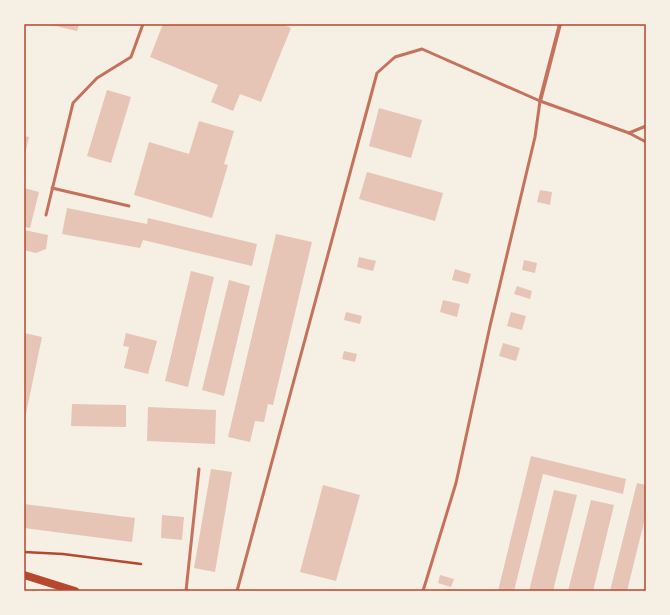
<svg xmlns="http://www.w3.org/2000/svg" width="670" height="615" font-family="'Work Sans',sans-serif">
	<rect width="100%" height="100%" fill="#f6efe4"/>
	<g fill="#e6c5b7">
		<polygon points="47,24 79,24 77,31"/>
		<polygon points="163,24 282,24 291,28 261,102 240,94 233,111 211,102 218,85 150,57"/>
		<polygon points="107,90 131,97 111,163 87,156"/>
		<polygon points="379,108 422,120 411,158 369,146"/>
		<polygon points="199,121 234,131 224,164 228,165 212,218 134,195 149,142 189,154"/>
		<polygon points="24,136 29,137 25,154 24,154"/>
		<polygon points="367,172 443,193 435,221 359,199"/>
		<polygon points="24,188 39,192 30,228 24,227"/>
		<polygon points="540,190 552,192 550,205 537,202"/>
		<polygon points="67,208 147,224 148,218 257,244 252,266 143,240 140,248 62,234"/>
		<polygon points="24,230 48,235 46,249 36,253 24,250"/>
		<polygon points="276,234 312,242 273,405 268,404 264,422 255,421 250,442 228,437"/>
		<polygon points="359,257 376,261 373,271 357,267"/>
		<polygon points="524,260 537,263 535,273 522,270"/>
		<polygon points="455,269 471,274 468,284 452,280"/>
		<polygon points="191,271 214,277 188,387 165,381"/>
		<polygon points="229,280 250,286 224,396 202,390"/>
		<polygon points="517,286 532,291 530,299 514,294"/>
		<polygon points="443,300 460,304 457,317 440,312"/>
		<polygon points="346,312 362,316 360,324 344,320"/>
		<polygon points="511,312 526,316 522,330 507,326"/>
		<polygon points="24,333 42,337 25,418 24,418"/>
		<polygon points="126,333 157,341 148,374 124,368 129,347 123,346"/>
		<polygon points="503,343 520,348 516,361 499,356"/>
		<polygon points="344,351 357,354 355,362 342,359"/>
		<polygon points="72,404 126,405 126,427 71,426"/>
		<polygon points="148,407 216,410 215,444 147,441"/>
		<polygon points="531,456 626,479 623,494 543,474 514,591 498,591"/>
		<polygon points="211,469 232,472 215,572 194,568"/>
		<polygon points="637,483 646,485 646,514 627,591 610,591"/>
		<polygon points="323,485 360,495 336,581 300,572"/>
		<polygon points="554,490 577,495 553,591 529,591"/>
		<polygon points="591,500 614,505 593,591 568,591"/>
		<polygon points="24,504 135,518 132,542 24,528"/>
		<polygon points="162,515 184,517 182,540 161,538"/>
		<polygon points="440,575 454,579 451,587 438,583"/>
	</g>
	<g fill="none" stroke-linecap="round" stroke-linejoin="round">
		<polyline stroke="#b5482f" stroke-width="2.5" points="24,552 63,554 141,564"/>
		<g stroke="#c5725c" stroke-width="3">
			<polyline points="629,133 646,142"/>
			<polyline points="52,188 129,206"/>
			<polyline points="46,215 73,103 97,78 131,57 143,24"/>
			<polyline points="186,591 199,469"/>
			<polyline points="237,591 377,73 395,57 422,49 540,101 629,133 646,126"/>
			<polyline points="423,591 456,483 490,326 535,137 540,101"/>
		</g>
		<polyline stroke="#c5725c" stroke-width="4" points="540,101 560,24"/>
		<polyline stroke="#b5482f" stroke-width="8" points="24,575 75,591"/>
	</g>
	<rect width="670" height="615" fill="none" stroke="#f6efe4" stroke-width="50"/>
	<rect x="25" y="25" width="620" height="565" fill="none" stroke="#b5482f" stroke-width="1.5"/>
</svg>
